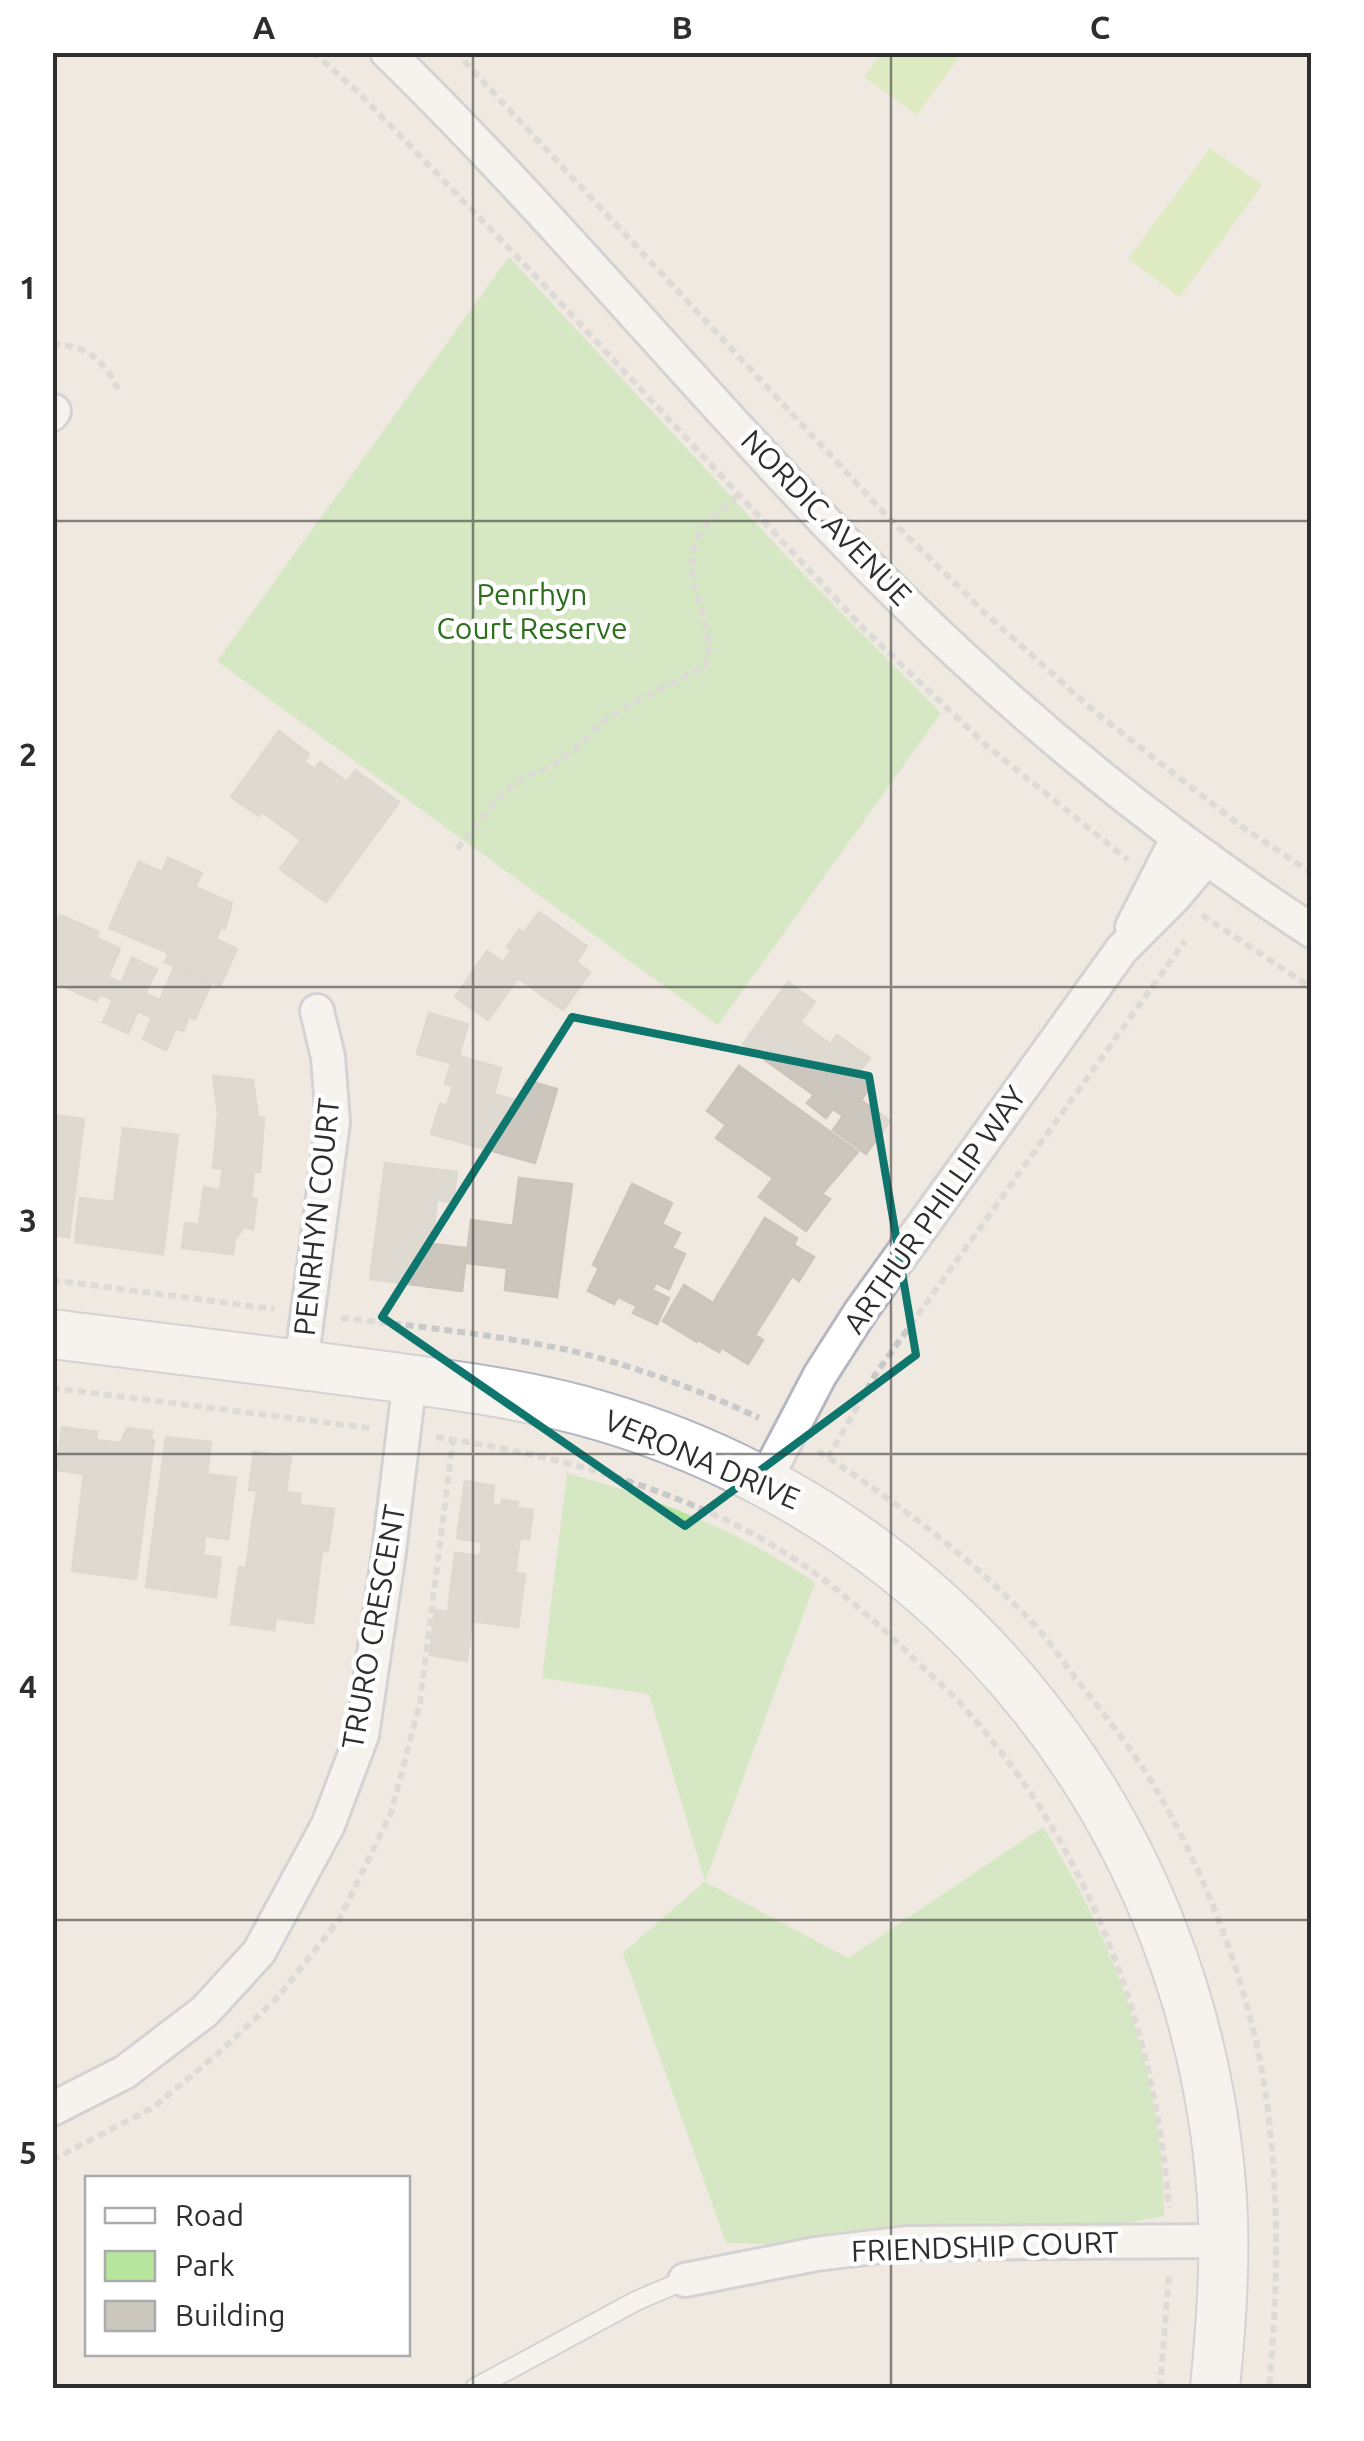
<svg xmlns="http://www.w3.org/2000/svg" width="1364" height="2441" font-family="Ubuntu,sans-serif">
	<rect width="100%" height="100%" fill="#efe9e1"/>
	<g fill="#b6e59e">
		<polygon points="509,257 804,575 941,713 718,1025 217,661"/>
		<path d="M567,1473C656,1498 738,1530 815,1583L705,1882L848,1958L1043,1827C1116,1942 1164,2078 1164,2216L1126,2223L933,2224L826,2235L765,2244L726,2243L623,1953L705,1881L649,1694L542,1678Z"/>
	</g>
	<g fill="#c9ec9a">
		<polygon points="882,53 882,52 962,53 917,115 864,77"/>
		<polygon points="1210,148 1262,185 1180,297 1128,259"/>
	</g>
	<g fill="#cbc7bf" stroke="#cbc5ba" stroke-width="2.5">
		<polygon points="279,731 309,754 304,762 315,769 320,762 347,782 355,770 399,802 326,902 280,869 301,840 262,812 259,816 231,797"/>
		<polygon points="168,858 202,873 195,887 232,903 225,929 221,927 216,939 237,949 220,986 165,962 169,953 109,928 139,862 162,872"/>
		<polygon points="539,912 587,946 576,962 590,972 563,1010 518,978 488,1020 455,997 487,951 503,962 512,950 507,947 519,929 524,933"/>
		<polygon points="60,915 99,932 96,938 120,949 108,977 121,983 132,958 157,969 145,994 160,1000 175,966 212,982 195,1019 189,1016 183,1031 176,1028 166,1050 143,1039 152,1018 138,1011 128,1033 103,1022 113,1000 100,994 97,1001 58,984 52,995 52,931"/>
		<polygon points="788,982 815,1002 800,1022 830,1044 837,1035 870,1058 858,1073 873,1083 861,1100 890,1121 866,1154 833,1130 843,1116 833,1109 826,1118 807,1103 814,1095 743,1044"/>
		<polygon points="429,1013 468,1024 459,1056 501,1068 494,1094 519,1101 526,1080 557,1089 535,1163 431,1134 440,1104 447,1105 453,1086 445,1084 451,1063 417,1054"/>
		<polygon points="739,1066 858,1152 822,1194 830,1199 806,1231 759,1197 773,1178 716,1138 726,1125 707,1111"/>
		<polygon points="213,1076 253,1080 258,1117 264,1118 260,1172 254,1171 251,1199 257,1199 253,1229 244,1227 235,1239 233,1254 182,1248 185,1223 199,1225 204,1187 220,1190 223,1169 213,1168 218,1113"/>
		<polygon points="52,1115 84,1119 69,1237 52,1235"/>
		<polygon points="123,1128 178,1135 163,1254 75,1242 80,1198 114,1202"/>
		<polygon points="385,1163 457,1172 453,1202 437,1200 432,1244 467,1248 462,1291 370,1279"/>
		<polygon points="519,1178 572,1184 557,1297 505,1290 507,1268 466,1263 471,1220 513,1226"/>
		<polygon points="632,1184 672,1203 662,1224 680,1233 672,1248 685,1254 669,1289 656,1283 652,1290 669,1298 657,1324 633,1313 637,1306 618,1297 614,1304 588,1291 599,1268 593,1265"/>
		<polygon points="765,1218 797,1238 794,1245 814,1257 799,1281 792,1276 755,1335 763,1340 748,1364 722,1348 719,1352 698,1340 697,1342 663,1321 684,1285 713,1303"/>
		<polygon points="62,1427 97,1432 96,1440 121,1443 127,1428 152,1431 151,1439 154,1440 136,1579 72,1571 84,1474 57,1470"/>
		<polygon points="166,1437 211,1442 207,1474 236,1478 228,1539 205,1536 203,1555 221,1558 216,1597 146,1587"/>
		<polygon points="254,1452 291,1457 286,1492 301,1494 299,1505 334,1509 328,1551 322,1551 313,1623 276,1618 274,1630 231,1624 239,1567 246,1568 257,1490 249,1490"/>
		<polygon points="465,1481 494,1486 492,1505 501,1506 502,1500 518,1502 517,1508 533,1510 529,1539 520,1538 515,1573 525,1574 518,1627 472,1621 467,1661 430,1655 435,1610 448,1612 455,1553 480,1556 482,1542 457,1538"/>
	</g>
	<g fill="none" stroke-linecap="round" stroke-linejoin="round">
		<g stroke="#b4b7c1" stroke-width="22">
			<polyline id="lane" points="475,2388 636,2301 685,2280"/>
		</g>
		<g stroke="#b4b7c1" stroke-width="38">
			<g id="street">
				<path d="M387,52C586,246 757,467 961,656C1070,757 1188,850 1312,931"/>
				<polyline points="52,414 54,411"/>
				<polyline points="1132,927 1178,837"/>
				<polyline points="301,1364 333,1122 328,1057 317,1011"/>
				<polyline points="764,1482 820,1375 861,1311 1122,949 1175,896 1207,858"/>
				<polyline points="52,2109 125,2072 205,2011 259,1952 328,1825 362,1735 389,1552 410,1379"/>
				<polyline points="685,2280 816,2254 907,2243 1224,2241"/>
			</g>
		</g>
		<g stroke="#b4b7c1" stroke-width="52">
			<path id="secondary" d="M52,1334C164,1349 275,1361 386,1376C459,1386 531,1395 601,1416C956,1520 1197,1830 1222,2198C1226,2261 1221,2325 1215,2388"/>
		</g>
		<g stroke="#c9c9c9" stroke-width="6" stroke-dasharray="8 5" stroke-linecap="butt">
			<polyline points="313,52 358,92 527,267 865,630 987,746 1128,860"/>
			<polyline points="464,61 886,515 985,613 1094,711 1242,827 1312,873"/>
			<path d="M52,344C86,345 103,359 118,389"/>
			<path d="M457,849L500,795L523,778L551,766L577,747L600,724L629,705L705,666C719,626 680,582 696,541C703,523 724,508 738,495"/>
			<polyline points="1202,915 1312,988"/>
			<polyline points="52,1280 274,1309"/>
			<path d="M341,1318C416,1326 490,1334 563,1349C627,1363 700,1390 759,1418"/>
			<polyline points="52,1388 370,1428"/>
			<path d="M436,1437C539,1452 647,1480 740,1527C805,1560 863,1608 914,1659C932,1676 952,1693 968,1712C1090,1850 1155,2026 1169,2208"/>
			<path d="M818,1451C895,1501 967,1554 1030,1620C1047,1638 1062,1660 1077,1680C1106,1716 1137,1756 1160,1796C1205,1874 1244,1976 1261,2065C1280,2171 1279,2281 1269,2388"/>
			<polyline points="828,1458 875,1375 1185,941"/>
			<polyline points="52,2160 154,2107 223,2049 277,1998 339,1920 391,1813 420,1703 453,1440"/>
			<polyline points="1160,2388 1169,2275"/>
		</g>
		<use href="#lane" stroke="#fff" stroke-width="18"/>
		<use href="#street" stroke="#fff" stroke-width="32"/>
		<use href="#secondary" stroke="#fff" stroke-width="48"/>
	</g>
	<path d="M0 0H1364V2441H0ZM572,1017L869,1076L916,1355L685,1526L382,1317Z" fill="#efe9e1" fill-opacity=".55" fill-rule="evenodd"/>
	<path fill="none" stroke="#0f766e" stroke-width="8" stroke-linejoin="round" d="M572,1017L869,1076L916,1355L685,1526L382,1317Z"/>
	<path fill="none" stroke="#2e2e2e" stroke-width="2.5" stroke-opacity="0.55" d="M473,52V2388M891,52V2388M52,521H1312M52,987H1312M52,1454H1312M52,1920H1312"/>
	<g text-anchor="middle" stroke-width="9" stroke-linejoin="round" paint-order="stroke">
		<g font-size="30" fill="#2e2e2e" stroke="#fff">
			<text transform="translate(826 518) rotate(46)" y="10">NORDIC AVENUE</text>
			<text transform="translate(935 1210) rotate(-55)" y="10">ARTHUR PHILLIP WAY</text>
			<text transform="translate(317 1217) rotate(-84)" y="10">PENRHYN COURT</text>
			<text transform="translate(702 1460) rotate(23)" y="10">VERONA DRIVE</text>
			<text transform="translate(374 1627) rotate(-80)" y="10">TRURO CRESCENT</text>
			<text transform="translate(985 2247) rotate(-2)" y="10">FRIENDSHIP COURT</text>
		</g>
		<g font-size="30" fill="#2c6e1b" stroke="#fff">
			<text x="532" y="605">Penrhyn<tspan x="532" dy="34">Court Reserve</tspan></text>
		</g>
	</g>
	<rect width="1364" height="2441" fill="none" stroke="#ffffff" stroke-width="110"/>
	<rect x="85" y="2176" width="325" height="180" fill="#ffffff" stroke="#ababab" stroke-width="2.5"/>
	<rect x="105" y="2208" width="50" height="15" fill="#ffffff" stroke="#ababab" stroke-width="2.5"/>
	<text x="175" y="2226" font-size="30" fill="#2e2e2e">Road</text>
	<rect x="105" y="2251" width="50" height="30" fill="#b6e59e" stroke="#ababab" stroke-width="2.5"/>
	<text x="175" y="2276" font-size="30" fill="#2e2e2e">Park</text>
	<rect x="105" y="2301" width="50" height="30" fill="#cbc7bf" stroke="#ababab" stroke-width="2.5"/>
	<text x="175" y="2326" font-size="30" fill="#2e2e2e">Building</text>
	<rect x="55" y="55" width="1254" height="2331" fill="none" stroke="#2e2e2e" stroke-width="4"/>
	<g font-size="32" text-anchor="middle" font-weight="bold" fill="#2e2e2e">
		<text x="264" y="39">A</text>
		<text x="682" y="39">B</text>
		<text x="1100" y="39">C</text>
		<text x="28" y="299">1</text>
		<text x="28" y="766">2</text>
		<text x="28" y="1232">3</text>
		<text x="28" y="1698">4</text>
		<text x="28" y="2164">5</text>
	</g>
</svg>
